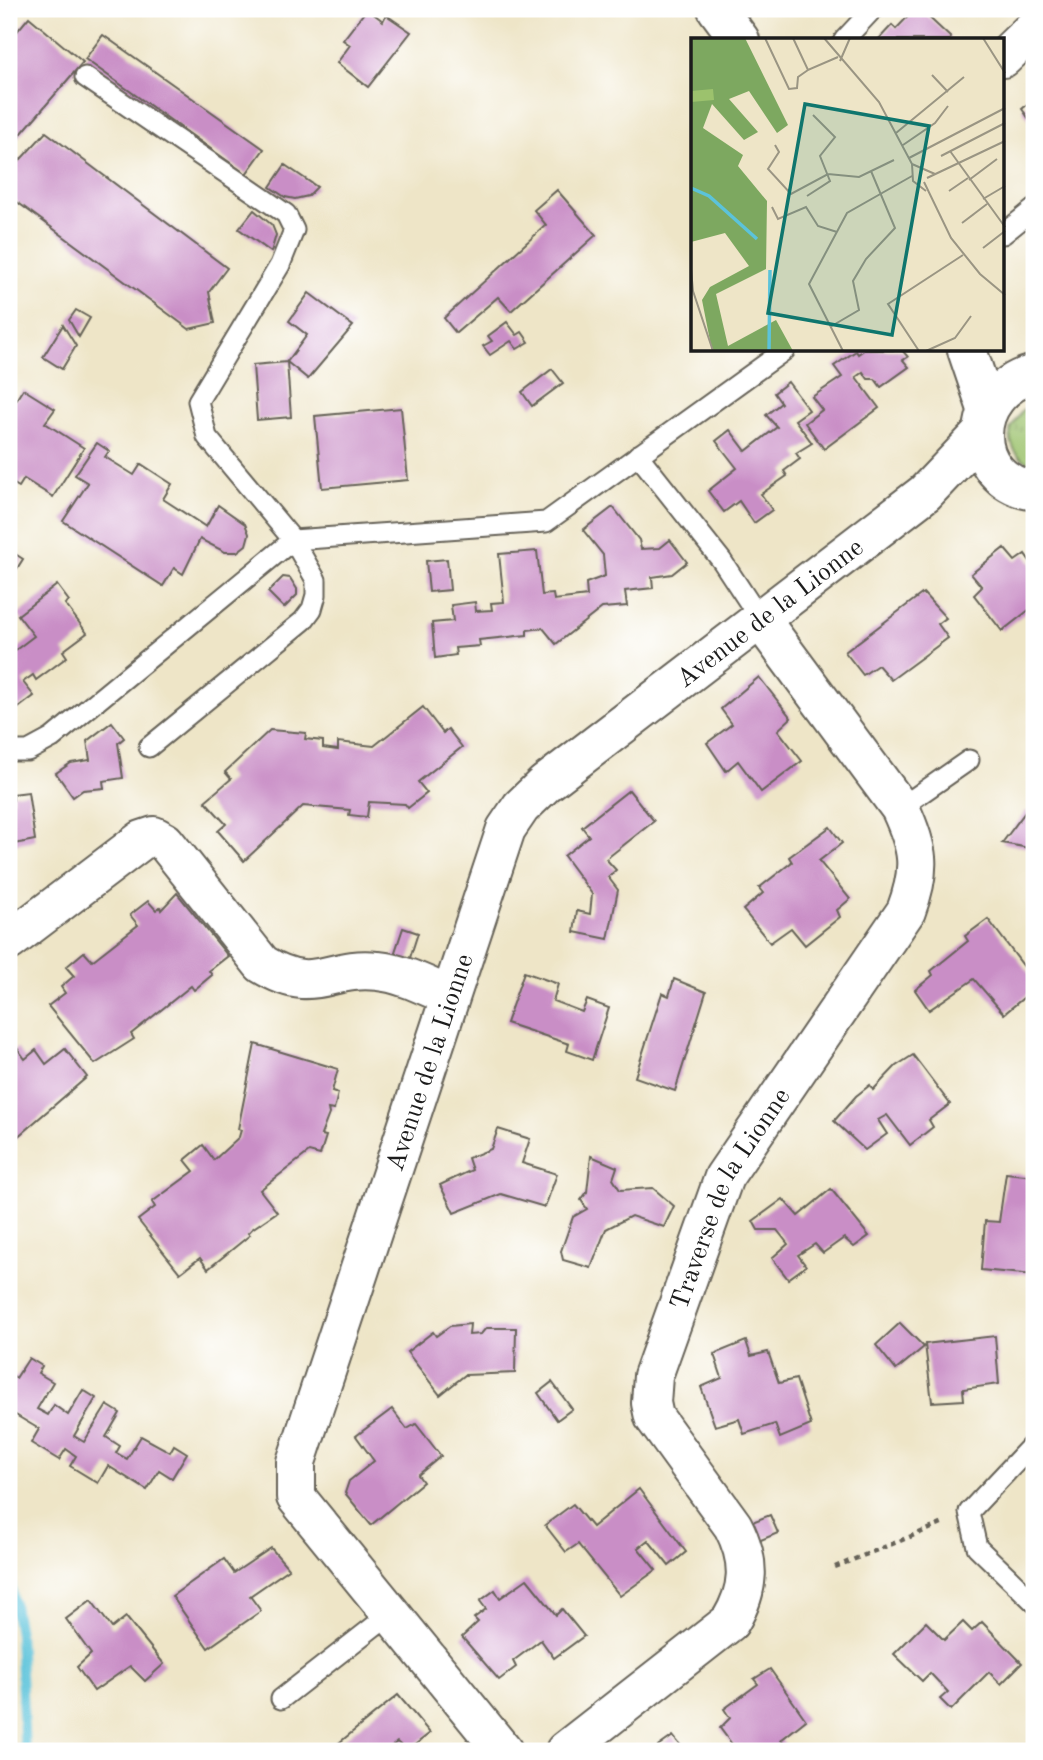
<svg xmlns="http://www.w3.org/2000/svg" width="1043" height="1760" font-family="'Old Standard TT',serif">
	<defs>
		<pattern id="grass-tufts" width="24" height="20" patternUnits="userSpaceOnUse" patternTransform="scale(1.75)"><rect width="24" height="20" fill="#9cc26d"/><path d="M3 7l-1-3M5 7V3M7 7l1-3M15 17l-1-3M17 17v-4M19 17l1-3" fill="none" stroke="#86a65e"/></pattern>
	</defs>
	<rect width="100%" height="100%" fill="#fff"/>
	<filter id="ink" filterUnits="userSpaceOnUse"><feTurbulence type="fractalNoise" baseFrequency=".0143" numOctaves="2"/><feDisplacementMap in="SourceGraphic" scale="14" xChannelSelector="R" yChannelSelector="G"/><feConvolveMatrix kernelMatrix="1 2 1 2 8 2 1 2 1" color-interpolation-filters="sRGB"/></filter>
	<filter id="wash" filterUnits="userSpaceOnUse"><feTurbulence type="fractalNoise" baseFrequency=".00686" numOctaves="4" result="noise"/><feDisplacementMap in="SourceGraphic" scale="28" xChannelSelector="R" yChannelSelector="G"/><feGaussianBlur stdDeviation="1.57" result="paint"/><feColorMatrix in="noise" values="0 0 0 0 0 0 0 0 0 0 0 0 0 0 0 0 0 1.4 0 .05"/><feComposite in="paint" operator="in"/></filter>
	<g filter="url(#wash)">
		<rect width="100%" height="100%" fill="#eee5c7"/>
		<path fill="url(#grass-tufts)" stroke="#5c6f44" stroke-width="2" d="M1034,406V465C1017,459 1010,448 1010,430L1022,410Z"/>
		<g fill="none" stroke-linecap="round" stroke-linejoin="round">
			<polyline stroke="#5cc3da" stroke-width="10" points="9,1576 19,1634 25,1751"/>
		</g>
		<g id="blocks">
			<g fill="#c98ec6">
				<polygon points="367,9 383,21 386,15 411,32 368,87 337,63 350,45 343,40"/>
				<polygon points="915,9 920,9 951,38 949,40 878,40 892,25 896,29"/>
				<polygon points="29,17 83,62 9,148 9,41"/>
				<polygon points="103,35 264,149 246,174 85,59"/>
				<polygon points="1034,99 1034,126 1022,109"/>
				<polygon points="46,132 227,268 209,292 215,323 189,329 9,196 9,172"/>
				<polygon points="285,165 317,187 308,196 295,199 285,197 270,187"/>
				<polygon points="557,190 596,235 511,311 498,297 456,333 444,318 546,225 534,210"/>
				<polygon points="254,210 272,225 276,235 271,252 239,229"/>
				<polygon points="309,293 353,326 308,379 287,362 291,417 257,420 253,365 287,362 307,335 289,321"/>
				<polygon points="76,310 90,318 79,337 69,320"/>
				<polygon points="507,322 517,335 522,332 529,342 517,349 511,341 490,355 483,346 492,341 488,336"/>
				<polygon points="63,325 76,346 62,369 43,357"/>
				<polygon points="864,350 902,350 908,357 903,360 909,367 881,387 875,379 868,379 863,372 856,377 879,408 824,449 805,423 822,410 812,397 842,377 834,366 856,351 858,354"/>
				<polygon points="552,369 563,383 532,406 522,392"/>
				<polygon points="788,382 809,410 795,420 812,443 796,453 800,459 784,471 787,476 761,494 772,510 754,523 739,501 724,512 708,491 737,468 716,441 730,430 746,451 777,427 766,415 781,403 774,393"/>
				<polygon points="23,389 55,409 45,423 84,448 53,497 24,479 19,487 9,481 9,395 16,400"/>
				<polygon points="401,408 408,480 322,488 315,416"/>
				<polygon points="97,443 109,451 105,457 134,475 141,464 172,484 163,499 206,527 218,505 245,524 249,534 246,545 237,552 225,552 200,539 183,574 174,568 163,586 63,521 88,483 75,475"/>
				<polygon points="613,507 639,540 641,549 660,548 670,540 687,562 672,574 652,577 653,588 625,591 627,606 602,608 556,644 543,628 527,630 527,635 479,640 480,646 455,648 456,655 435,658 432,623 453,621 451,605 475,602 476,611 492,610 491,603 504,602 499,554 537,551 542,595 553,594 554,600 587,596 586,583 605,576 603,555 583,530"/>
				<polygon points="1004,548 1015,561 1025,554 1034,567 1034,606 1002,631 974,595 982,587 971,574"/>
				<polygon points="9,550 23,559 13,575 9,573"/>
				<polygon points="447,559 450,590 429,592 426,561"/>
				<polygon points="283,577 290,578 297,589 297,595 284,608 268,592"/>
				<polygon points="57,585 69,601 65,604 87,633 63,651 67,657 51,669 36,680 33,675 23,682 34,696 9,715 9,655 34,636 18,615"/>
				<polygon points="923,593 946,618 938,624 948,638 891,680 878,665 863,675 845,652"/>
				<polygon points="759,677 791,718 778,730 802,761 761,792 738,761 726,771 707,743 732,724 721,709"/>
				<polygon points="423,707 443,733 448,729 462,747 418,782 427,793 408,808 405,804 369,802 367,817 349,815 350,810 303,806 244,861 218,831 226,824 205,801 231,779 225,772 270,730 306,733 305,739 323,741 323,748 338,750 338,742 374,746"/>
				<polygon points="112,722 124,738 118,743 123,778 103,781 104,788 83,790 73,797 56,773 71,763 90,760 87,741"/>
				<polygon points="629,790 654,821 606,859 616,870 608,877 618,890 608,939 574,932 577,911 590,914 592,894 564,856 589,836 582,827"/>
				<polygon points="28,792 35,840 9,845 9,800 13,800 13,794"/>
				<polygon points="1026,811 1034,814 1034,849 1002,843"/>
				<polygon points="830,827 842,843 819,861 850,899 837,910 840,917 805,945 791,928 770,943 743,910 763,893 759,888 792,862 789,857"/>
				<polygon points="177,893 228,956 209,971 212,975 194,990 191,986 131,1034 134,1039 95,1064 48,1006 65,993 61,987 74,976 66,967 84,952 92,961 138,925 130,915 148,901 156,910 160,907 161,910"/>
				<polygon points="988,919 1034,980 1034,989 1004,1014 974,979 929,1010 915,990 933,975 931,971 968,941 965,936"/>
				<polygon points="403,928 418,933 408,964 393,958"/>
				<polygon points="524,972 558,984 553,1001 582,1012 587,1000 609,1008 592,1060 567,1051 569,1044 506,1023"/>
				<polygon points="674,979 706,992 675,1091 635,1077 662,993 669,996"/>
				<polygon points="255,1044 338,1069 332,1091 338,1093 334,1110 328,1109 329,1114 321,1135 326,1136 320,1155 309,1152 260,1190 277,1212 252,1229 248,1233 250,1235 208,1269 200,1258 180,1273 138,1220 155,1207 152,1202 194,1171 185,1160 203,1145 214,1160 239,1137 241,1130 238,1129"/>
				<polygon points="17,1048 25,1059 36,1050 46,1064 65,1049 87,1077 9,1144 9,1074 12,1071 9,1067 9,1054"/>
				<polygon points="913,1055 950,1104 929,1120 933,1127 910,1145 887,1115 878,1120 887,1134 865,1150 834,1121 856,1096 870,1085 873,1090 896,1066"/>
				<polygon points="498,1129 530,1139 522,1163 557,1174 545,1207 501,1194 454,1213 440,1185 472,1170 468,1158 491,1149"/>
				<polygon points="591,1156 617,1167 613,1179 620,1190 653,1188 674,1206 664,1227 631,1216 606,1229 591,1268 563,1260 561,1251 573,1217 587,1209 581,1200 587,1192"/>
				<polygon points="1006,1173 1034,1176 1034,1275 981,1270 985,1221 999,1222"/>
				<polygon points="831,1189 869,1236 854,1247 844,1238 823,1253 815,1244 798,1255 806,1266 788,1279 772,1258 788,1244 777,1230 758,1230 753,1221 783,1199 798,1216"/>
				<polygon points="900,1323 924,1347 896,1370 876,1345"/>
				<polygon points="470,1324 469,1335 481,1334 486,1328 516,1328 515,1373 465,1375 440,1395 407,1352 433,1332 436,1336 450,1326"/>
				<polygon points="995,1336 999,1384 963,1389 964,1400 932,1402 925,1344"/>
				<polygon points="746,1341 751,1356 768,1352 779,1383 796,1379 811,1425 780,1438 775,1424 744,1434 739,1419 715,1426 701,1387 722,1378 714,1354"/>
				<polygon points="29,1358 42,1366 38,1373 53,1382 37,1409 48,1415 54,1405 68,1415 83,1390 96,1398 74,1436 84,1442 107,1405 120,1413 106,1437 120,1446 116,1453 127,1459 141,1436 170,1452 174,1445 187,1453 172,1478 159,1470 147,1490 108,1466 98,1483 70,1466 76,1456 66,1449 59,1460 31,1443 39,1429 9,1411 9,1373 16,1378"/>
				<polygon points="552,1382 572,1409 557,1420 538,1393"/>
				<polygon points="392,1409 407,1429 416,1424 441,1456 418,1475 423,1482 371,1525 345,1493 349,1481 374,1461 356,1436"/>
				<polygon points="639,1489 686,1552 669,1566 648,1540 638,1548 656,1570 620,1596 578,1544 566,1552 545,1525 573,1504 592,1527"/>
				<polygon points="770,1515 778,1533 756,1542 747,1524"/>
				<polygon points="271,1548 289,1569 250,1596 261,1611 208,1648 172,1596 224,1559 234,1573"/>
				<polygon points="527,1579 556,1615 562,1609 584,1636 554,1658 541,1640 513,1661 516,1667 499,1680 462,1637 478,1622 474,1618 486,1609 480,1601 495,1590 500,1598"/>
				<polygon points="91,1600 112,1628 126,1617 164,1664 145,1681 130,1666 94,1691 77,1667 91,1654 66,1619"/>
				<polygon points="926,1622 944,1640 963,1622 972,1631 982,1622 1022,1663 1001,1684 989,1672 951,1710 940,1699 948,1692 930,1673 922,1681 894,1654"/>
				<polygon points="770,1669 806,1720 781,1740 789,1751 737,1751 720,1728 730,1718 724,1709 758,1684 754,1679"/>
				<polygon points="398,1695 430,1733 407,1751 397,1742 386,1751 329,1751"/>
				<polygon points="673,1736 685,1751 652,1751"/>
			</g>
		</g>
	</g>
	<g filter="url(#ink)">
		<use href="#blocks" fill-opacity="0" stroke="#666258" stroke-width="2"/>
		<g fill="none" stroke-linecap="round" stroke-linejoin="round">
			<g stroke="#666258" stroke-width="23">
				<g id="service">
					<polyline points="844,40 873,9"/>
					<polyline points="85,77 286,214 294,230 280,265 198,401 207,437 293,540 316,580 316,595 312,609 303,621 149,747"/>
					<polyline points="1003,234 1034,209"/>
					<polyline points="638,455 722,561 760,619"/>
					<polyline points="9,751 28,751 52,738 293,540 546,522 785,350"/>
					<polyline points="900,808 969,760"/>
					<polyline points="1034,1443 969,1512 977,1547 1034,1602"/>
					<polyline points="281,1699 391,1613"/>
				</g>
			</g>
			<g stroke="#666258" stroke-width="42">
				<g id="minor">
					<polyline points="717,9 740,40"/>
					<polyline points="1003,58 1034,28"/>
					<polyline points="967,350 987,409"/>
					<path d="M1034,374C966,392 966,480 1034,491"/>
					<path d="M9,941L142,840L154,836L165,842L262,964C316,997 327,965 378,971C402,973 428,987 450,996"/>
					<path id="s1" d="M503,1751L296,1497V1462L506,829L521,807L545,784L925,493L982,433"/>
					<path id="s2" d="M565,1751L730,1622C750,1589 751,1561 733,1526L654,1417L651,1403L653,1376L724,1177L906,911C922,868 919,849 900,808L760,619"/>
				</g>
			</g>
			<polyline stroke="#666258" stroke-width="4.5" stroke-dasharray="5 5" stroke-linecap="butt" points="835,1567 944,1523"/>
			<use href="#service" stroke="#fff" stroke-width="19"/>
			<use href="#minor" stroke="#fff" stroke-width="38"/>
		</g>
	</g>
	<g text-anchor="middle" stroke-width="5" stroke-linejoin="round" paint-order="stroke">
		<g font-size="26" fill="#1c1c1c" stroke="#fff">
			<text dy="9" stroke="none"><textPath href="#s1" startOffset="1372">Avenue de la Lionne</textPath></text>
			<text dy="9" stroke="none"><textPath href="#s1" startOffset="784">Avenue de la Lionne</textPath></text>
			<text dy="9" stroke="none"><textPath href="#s2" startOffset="681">Traverse de la Lionne</textPath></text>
		</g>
	</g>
	<g transform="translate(691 38)">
		<rect width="313" height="313" fill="#eee5c7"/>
		<path d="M0,0H54L97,87L86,95L58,53L38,61L67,94L53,102L21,66L12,90L52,117L47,128L76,163L75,231L25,256L37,308L85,282L102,313H21L11,262L19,249L58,228L34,195L0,204Z" fill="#7da860"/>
		<path d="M22,51L23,62L0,64V53Z" fill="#9cc26d"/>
		<path fill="none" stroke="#5cc3da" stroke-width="3.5" d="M0,150L18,158L66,201M78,313L79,232"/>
		<path fill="none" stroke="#9a9583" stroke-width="2" d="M74,0L98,51L106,50L107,39L117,32M102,0L117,32L147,19M133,0L188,64L221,126L222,143L235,153M292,0L314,35M149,23L159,0M241,37L257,54M205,95L273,39M84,107L88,114L77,131L100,156L137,136L168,139L203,122M212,107L244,85L257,68M259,113L314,189M250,118L314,85M218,120L314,70M221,126L244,136M236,140L314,103M278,142L306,121M233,144L260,200L289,236L314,257M258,153L277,140M116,158L139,143L129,118L144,99L122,77M292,161L314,148M81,169L87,181L115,169L127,188L146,194M283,176L271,185L296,166M292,210L314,193M0,231L2,253L22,313M139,289L168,272L162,243L175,221L204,190L180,133M152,313L118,246L156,175L221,138M228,313L197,266L272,217M235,313L264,300L280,278"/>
		<path fill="#0f766e" fill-opacity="0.15" stroke="#0f766e" stroke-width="3.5" d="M114,66L238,88L201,297L77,275Z"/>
		<rect width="313" height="313" fill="none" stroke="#1c1c1c" stroke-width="3.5"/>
	</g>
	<rect width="1043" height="1760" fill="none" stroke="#fff" stroke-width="35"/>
</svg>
